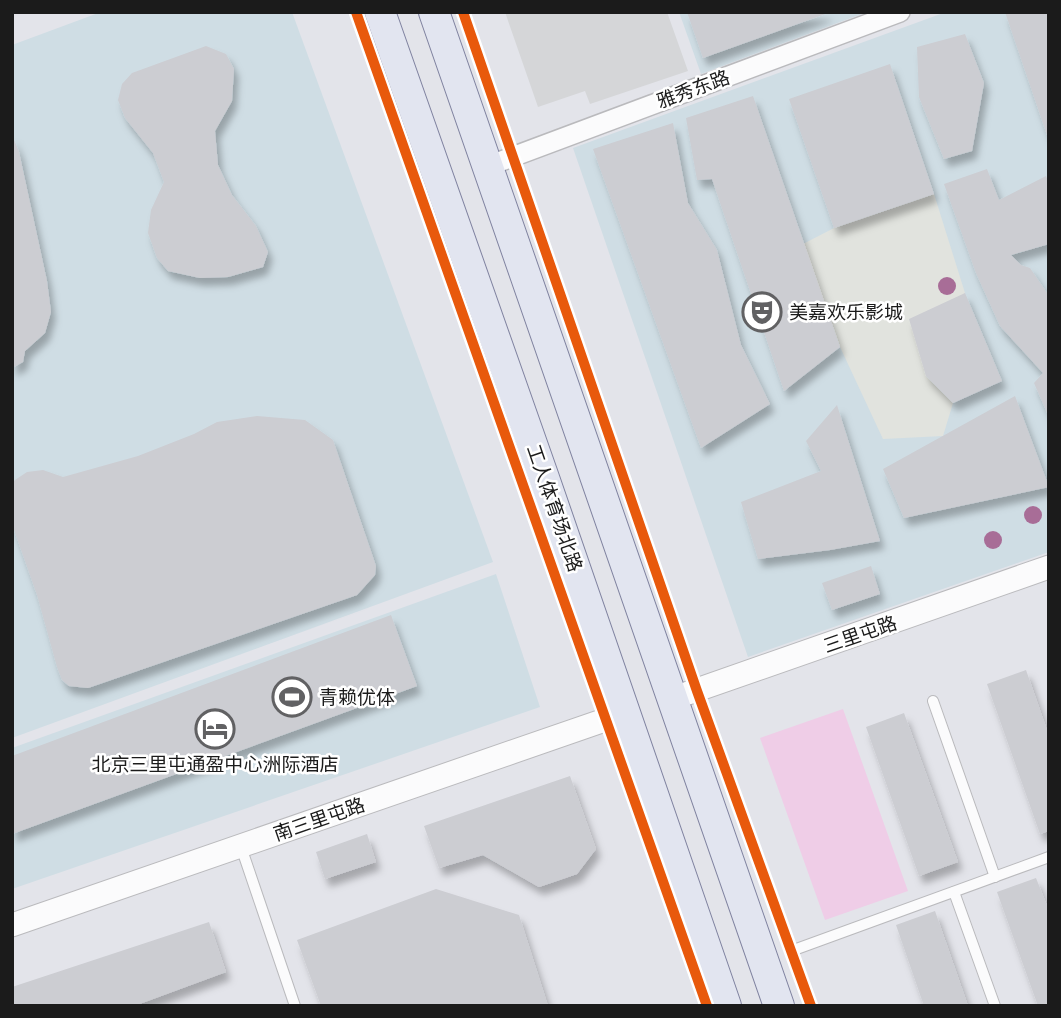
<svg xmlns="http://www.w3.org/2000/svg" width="1061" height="1018" font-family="Helvetica,'Noto Sans SC',sans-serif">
	<defs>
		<filter id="shadow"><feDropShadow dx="4.5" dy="8" stdDeviation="3.5" flood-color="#0004"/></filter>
	</defs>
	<rect width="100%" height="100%" fill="#e3e4ea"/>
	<g fill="#cfdde4">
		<polygon points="101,12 292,12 493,562 12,738 12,45"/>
		<polygon points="679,12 867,12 701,74"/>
		<polygon points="946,12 1049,12 1049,552 748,657 573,148"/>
		<polygon points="496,574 540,707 12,889 12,748"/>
	</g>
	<polygon fill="#efcde7" points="843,709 908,891 825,920 760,738"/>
	<polygon fill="#d5d6d8" points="505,12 667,12 688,71 590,104 585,91 538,107"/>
	<polygon fill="#e1e3de" points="934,194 965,293 926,376 953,403 943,436 883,439 840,347 803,244 834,228"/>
	<g fill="#cccdd2" filter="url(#shadow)">
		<polygon points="687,12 828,12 828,13 703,58"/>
		<polygon points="1005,12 1049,12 1049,138 1048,138"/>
		<polygon points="965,34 984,83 972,151 944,159 919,97 917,47"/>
		<polygon points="206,46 226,54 234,69 232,101 215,131 218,165 232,195 256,226 268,252 263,267 228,277 200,278 168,271 157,258 148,233 151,210 164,182 153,153 125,118 118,100 122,84 132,73"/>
		<polygon points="890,64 934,194 834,228 789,99"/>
		<polygon points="753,96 840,347 784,391 712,179 697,180 686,118"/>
		<polygon points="673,123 688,203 717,250 741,345 770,404 701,448 593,149"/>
		<polygon points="12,135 19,152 47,281 51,312 45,333 25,351 23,362 12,368"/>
		<polygon points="987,169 999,200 1046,176 1049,183 1049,244 1011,255 1021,265 1030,268 1049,296 1049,417 1034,383 1043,373 1000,326 976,273 944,184"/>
		<polygon points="965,293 1002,381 953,403 926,376 909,319"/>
		<polygon points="1015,396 1049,487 904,518 883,469"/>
		<polygon points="837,405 880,541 830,550 758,559 741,502 821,471 806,441"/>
		<polygon points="257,416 305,420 333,440 376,566 375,575 357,595 88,688 69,686 62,680 57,667 37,595 12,524 12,483 15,480 27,472 43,470 63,477 138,456 194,434 217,422"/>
		<polygon points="871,566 880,594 832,610 822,583"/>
		<polygon points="391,615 417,686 12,834 12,756"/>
		<polygon points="1026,670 1049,736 1049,831 1040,834 987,684"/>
		<polygon points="904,713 958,862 919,876 866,727"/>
		<polygon points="570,776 596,849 577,874 539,887 483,855 439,868 424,826"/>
		<polygon points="367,834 376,862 325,879 316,852"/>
		<polygon points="1036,878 1049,911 1049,1006 1038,1006 997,892"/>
		<polygon points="436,889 519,915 548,1006 321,1006 297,940"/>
		<polygon points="935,911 968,1006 924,1006 896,925"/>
		<polygon points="209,922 226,972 134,1006 12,1006 12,987"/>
	</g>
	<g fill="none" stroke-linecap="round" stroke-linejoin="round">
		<g stroke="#bababd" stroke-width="12">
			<g id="service">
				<polyline points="933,701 995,877"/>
				<polyline points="241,847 295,1006"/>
				<polyline points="954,892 995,1006"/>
				<polyline points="791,951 1049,857"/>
			</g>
		</g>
		<g stroke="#bababd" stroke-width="22">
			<polyline id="minor" points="488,166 900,12"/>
		</g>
		<g stroke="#bababd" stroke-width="25">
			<g id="tertiary">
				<polyline points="671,699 1049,567"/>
				<polyline points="12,925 625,713"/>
			</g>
		</g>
		<g stroke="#8083a0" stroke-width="32">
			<g id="primary">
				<polyline points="380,12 544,478 726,1006"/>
				<polyline points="434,12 779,1006"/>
			</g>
		</g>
		<use href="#service" stroke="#fbfbfc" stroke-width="10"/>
		<use href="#minor" stroke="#fbfbfc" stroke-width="19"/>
		<use href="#tertiary" stroke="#fbfbfc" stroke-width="23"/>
		<use href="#primary" stroke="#e2e5f0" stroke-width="30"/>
		<g stroke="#fff" stroke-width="15">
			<g id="cycleway">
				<polyline points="356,12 707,1006"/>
				<polyline points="463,12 697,691 811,1006"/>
			</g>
		</g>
		<use href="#cycleway" stroke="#e8590c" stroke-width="10"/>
	</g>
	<g fill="#a86d97">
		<circle cx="947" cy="286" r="9"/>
		<circle cx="1033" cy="515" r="9"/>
		<circle cx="993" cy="540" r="9"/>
	</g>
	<defs>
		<g id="theatre-ring" transform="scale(2.0125)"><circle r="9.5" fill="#fff" stroke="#616163" stroke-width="1.5"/><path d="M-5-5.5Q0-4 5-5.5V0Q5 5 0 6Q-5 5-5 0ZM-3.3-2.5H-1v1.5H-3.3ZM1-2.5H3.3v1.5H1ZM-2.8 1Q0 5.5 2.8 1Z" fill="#616163"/></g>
		<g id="stadium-ring" transform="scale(2.0125)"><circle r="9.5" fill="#fff" stroke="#616163" stroke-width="1.5"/><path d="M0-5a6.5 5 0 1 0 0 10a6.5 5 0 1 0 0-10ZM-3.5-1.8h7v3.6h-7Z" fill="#616163"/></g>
		<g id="hotel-ring" transform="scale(2.0125)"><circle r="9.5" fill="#fff" stroke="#616163" stroke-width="1.5"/><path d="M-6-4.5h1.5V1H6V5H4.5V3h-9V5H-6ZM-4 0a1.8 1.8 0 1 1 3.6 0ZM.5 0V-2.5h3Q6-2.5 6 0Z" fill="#616163"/></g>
	</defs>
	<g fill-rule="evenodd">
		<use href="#theatre-ring" x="762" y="312"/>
		<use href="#stadium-ring" x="292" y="697"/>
		<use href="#hotel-ring" x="215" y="729"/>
	</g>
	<g text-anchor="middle" stroke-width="5" stroke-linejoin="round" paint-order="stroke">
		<g font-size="19" fill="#1b1b1b" stroke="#fff">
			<text transform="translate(693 89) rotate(-20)" y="7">雅秀东路</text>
			<text transform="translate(555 508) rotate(71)" y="7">工人体育场北路</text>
			<text transform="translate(860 634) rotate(-19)" y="7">三里屯路</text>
			<text transform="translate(319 819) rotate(-19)" y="7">南三里屯路</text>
		</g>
		<g font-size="19" fill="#1b1b1b" stroke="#fff" text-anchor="start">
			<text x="789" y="319">美嘉欢乐影城</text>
			<text x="319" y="704">青赖优体</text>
			<text x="215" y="771" text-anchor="middle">北京三里屯通盈中心洲际酒店</text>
		</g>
	</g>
	<rect width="1061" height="1018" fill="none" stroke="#1b1b1b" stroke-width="28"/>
</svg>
